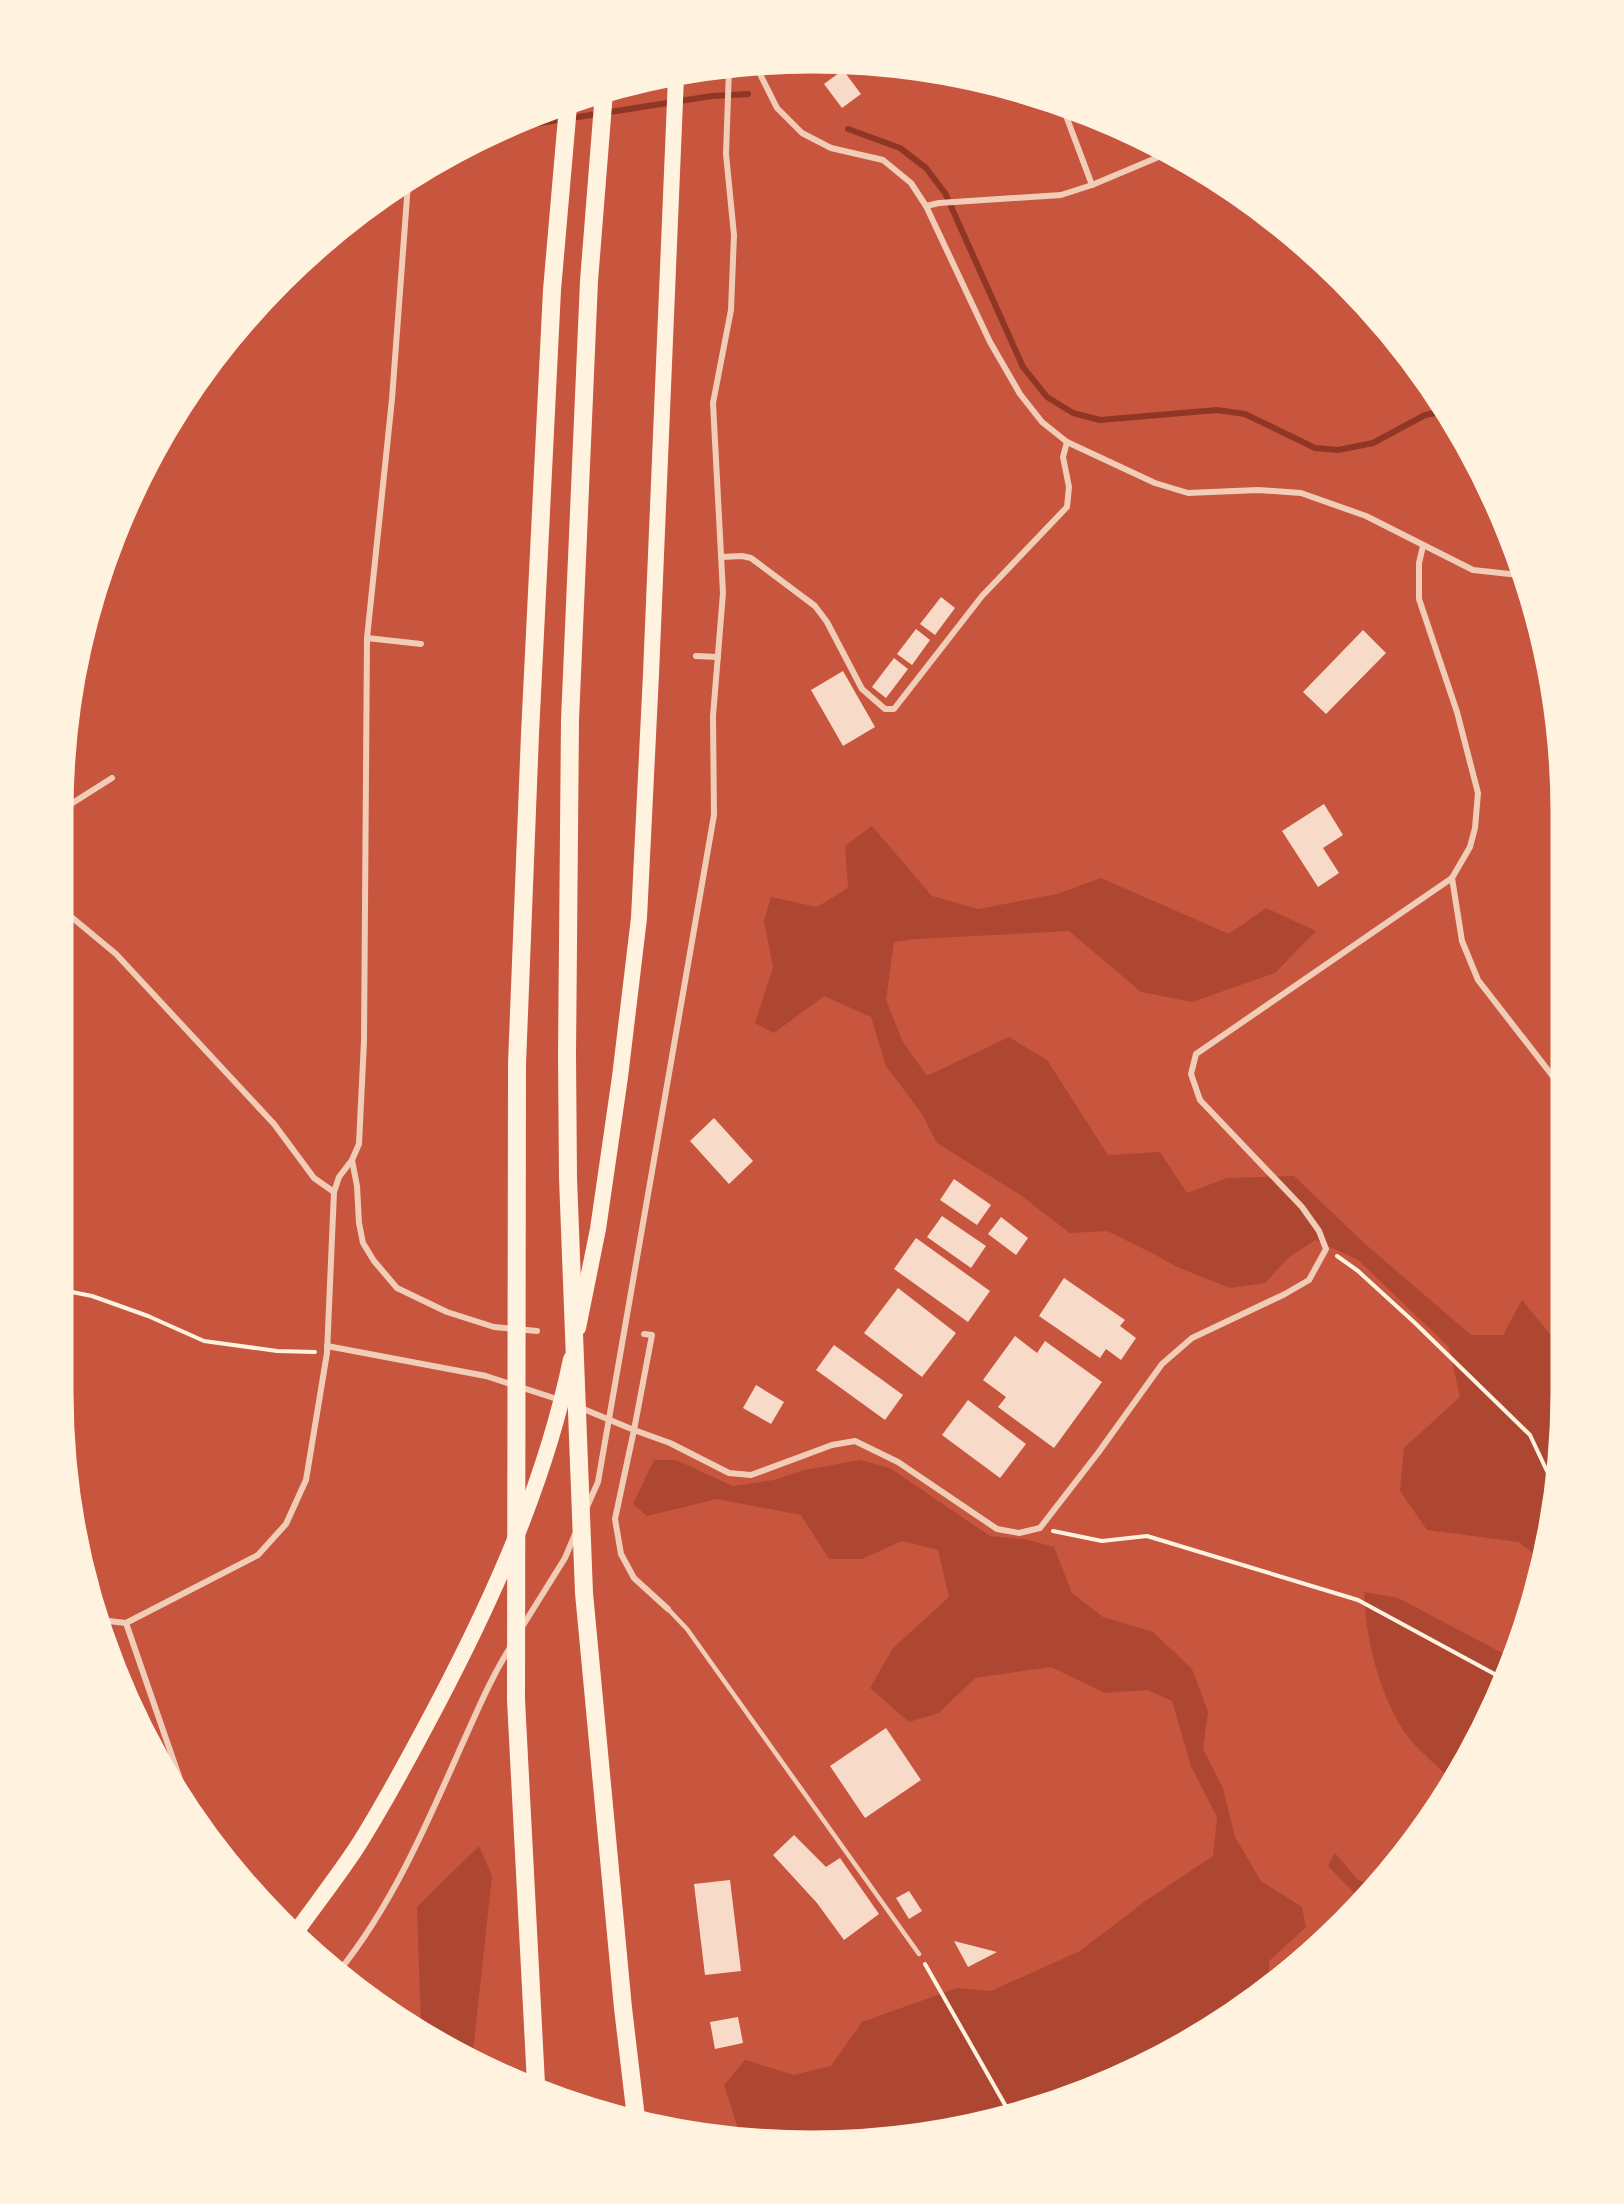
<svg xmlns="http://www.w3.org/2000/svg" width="1624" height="2204" font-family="Roboto,sans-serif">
	<rect width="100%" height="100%" fill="#c8553d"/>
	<g fill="#ae4732">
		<polygon points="872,826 932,896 978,909 1057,894 1101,878 1229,934 1266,908 1316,931 1275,973 1192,1002 1141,992 1069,931 916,939 894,942 886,1000 903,1042 927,1076 1009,1037 1047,1060 1108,1155 1160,1152 1187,1193 1227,1178 1294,1176 1364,1243 1471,1335 1503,1335 1522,1300 1555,1340 1560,1336 1561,1441 1541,1560 1519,1542 1427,1530 1400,1491 1404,1448 1460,1397 1449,1347 1358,1260 1315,1240 1288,1258 1265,1283 1230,1288 1177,1267 1154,1254 1107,1231 1070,1233 1019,1194 937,1143 922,1114 886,1066 871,1017 824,996 774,1033 755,1023 773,967 764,921 771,897 817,907 848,888 845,846"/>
		<polygon points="654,1460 676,1460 733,1486 774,1480 804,1470 860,1460 890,1468 990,1536 1025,1539 1054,1547 1072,1593 1103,1617 1153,1632 1192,1669 1208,1712 1203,1749 1223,1788 1235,1837 1261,1881 1302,1907 1306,1927 1269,1961 1270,1987 1100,2085 910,2136 812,2142 740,2135 724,2085 745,2060 794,2075 831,2066 862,2022 957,1988 991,1991 1080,1951 1144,1902 1213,1856 1217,1817 1191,1766 1172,1701 1148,1690 1105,1693 1051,1667 975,1678 939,1713 909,1722 870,1688 893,1648 949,1597 938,1550 902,1541 862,1559 829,1559 801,1515 717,1499 647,1516 633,1504"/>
		<path d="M1364,1592L1398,1598L1508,1656L1462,1767L1452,1781C1439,1767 1413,1746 1403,1730C1378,1689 1366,1640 1364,1592Z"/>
		<polygon points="479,1846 492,1876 472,2060 421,2026 417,1907"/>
		<polygon points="1335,1853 1358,1880 1377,1885 1362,1901 1328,1866"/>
	</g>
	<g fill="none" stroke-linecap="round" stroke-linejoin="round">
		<g stroke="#8f3625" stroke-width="6">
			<polyline points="516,125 527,125 712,96 748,94"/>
			<polyline points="848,129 900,148 926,168 945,193 1023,367 1047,397 1073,413 1100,420 1217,410 1245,414 1315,448 1338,450 1373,443 1425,415 1440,412"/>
		</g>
	</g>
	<g fill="#f7dbc8">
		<polygon points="843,70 861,94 842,108 824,84"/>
		<polygon points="941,597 955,608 935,635 920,624"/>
		<polygon points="916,629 930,640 912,665 897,654"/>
		<polygon points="1363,630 1386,653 1326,714 1303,692"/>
		<polygon points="894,658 908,669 886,698 872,687"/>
		<polygon points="843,671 875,727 843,746 811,690"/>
		<polygon points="1324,804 1343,835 1323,848 1339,873 1318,887 1282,831"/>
		<polygon points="714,1118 753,1161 729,1184 690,1141"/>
		<polygon points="954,1179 991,1205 977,1225 940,1200"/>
		<polygon points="942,1216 986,1246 971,1268 927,1237"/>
		<polygon points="1001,1217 1028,1238 1016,1255 988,1234"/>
		<polygon points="916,1238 990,1291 968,1322 894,1269"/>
		<polygon points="1064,1278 1125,1320 1120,1326 1136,1338 1121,1360 1106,1349 1100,1358 1039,1316"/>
		<polygon points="898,1288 956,1333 922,1377 864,1333"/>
		<polygon points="1015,1336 1037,1353 1045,1341 1102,1382 1054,1448 998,1407 1006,1397 983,1380"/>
		<polygon points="834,1345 903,1395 885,1420 816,1370"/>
		<polygon points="756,1385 784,1402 771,1424 743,1408"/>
		<polygon points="968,1400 1026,1444 1000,1478 942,1435"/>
		<polygon points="886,1728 921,1780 865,1818 830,1766"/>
		<polygon points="794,1835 826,1867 840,1858 879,1914 844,1940 817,1903 773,1855"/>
		<polygon points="730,1880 741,1971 705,1975 694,1884"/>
		<polygon points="909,1891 922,1911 909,1919 896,1898"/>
		<polygon points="954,1941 997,1952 968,1967"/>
		<polygon points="738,2017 743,2043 715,2049 710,2022"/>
	</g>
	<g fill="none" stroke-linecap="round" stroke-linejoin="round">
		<g stroke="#fff3e0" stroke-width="4">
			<polyline points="1337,1256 1358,1271 1415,1323 1530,1435 1554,1486"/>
			<polyline points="62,1290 92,1296 148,1316 204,1341 277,1351 315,1352"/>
			<polyline points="1053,1531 1102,1541 1147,1536 1358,1600 1500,1677"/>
			<polyline points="925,1964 1008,2110"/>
		</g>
		<polyline stroke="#f1ccb7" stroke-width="4.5" points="668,1609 687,1629 919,1954"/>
		<g stroke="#f1ccb7" stroke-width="6">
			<polyline points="759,64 761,76 777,108 802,133 831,148 883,160 911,183 926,206 990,342 1020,394 1042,422 1067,442 1155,483 1188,493 1258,490 1301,493 1366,516 1473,570 1519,575"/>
			<polyline points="1062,105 1092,185"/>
			<polyline points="926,206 939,203 1061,195 1092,185 1168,153"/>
			<polyline points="722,557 742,556 751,558 815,606 827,622 862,689 885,709 894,709 982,596 1067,507 1069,487 1063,457 1067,442"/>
			<polyline points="367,638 421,644"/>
			<polyline points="696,656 718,657"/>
			<polyline points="63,809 112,778"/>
			<polyline points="1452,878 1462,941 1478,980 1558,1083"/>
			<polyline points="63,910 116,954 274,1124 314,1178 334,1192"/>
			<polyline points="352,1160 357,1186 359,1223 363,1243 374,1261 397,1288 447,1312 494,1327 537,1331"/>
			<polyline points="644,1334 652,1335 634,1430 670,1443 729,1473 751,1475 832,1445 855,1441 898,1462 997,1529 1019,1533 1040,1528 1098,1453 1162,1364 1192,1338 1285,1294 1309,1280 1326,1249 1319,1231 1302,1207 1200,1100 1191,1074 1196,1054 1452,878 1470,847 1475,828 1478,793 1457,712 1419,599 1419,563 1423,546"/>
			<polyline points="327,1346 486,1376 560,1400"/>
			<polyline points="581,1408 634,1430 615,1519 621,1554 634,1578 668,1609"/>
			<polyline points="586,1509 598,1482 714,815 713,716 723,593 713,403 731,310 734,235 726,154 729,69"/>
			<polyline points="100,1620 126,1623 258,1555 286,1524 306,1480 327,1353 334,1192 339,1177 352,1160 359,1144 364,1041 367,638 392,399 408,184"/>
			<polyline points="126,1623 192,1814"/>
			<polyline points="522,1627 565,1558 576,1532"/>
			<path d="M339,1971C391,1907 427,1824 460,1749C476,1714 490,1679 511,1646"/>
		</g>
		<g stroke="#fff3e0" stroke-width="16">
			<polyline points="578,1328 598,1229 620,1077 639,918 651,674 676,77"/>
			<path d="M296,1932C316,1904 338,1876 357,1847C387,1800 413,1750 439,1701C496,1592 546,1480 571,1359"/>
		</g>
		<g stroke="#fff3e0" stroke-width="18">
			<polyline points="604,92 589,281 570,720 567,1055 568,1178 584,1593 623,2008 636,2118"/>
			<polyline points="536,2084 516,1700 517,1064 530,734 552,290 568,106"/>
		</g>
	</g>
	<path d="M0 0H1624V2204H0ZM812 72H812A740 740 0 0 1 1552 812V1392A740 740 0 0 1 812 2132H812A740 740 0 0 1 72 1392V812A740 740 0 0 1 812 72Z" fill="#fff3e0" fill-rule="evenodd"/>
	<path fill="none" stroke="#fff3e0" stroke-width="3" d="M812 72H812A740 740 0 0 1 1552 812V1392A740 740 0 0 1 812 2132H812A740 740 0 0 1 72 1392V812A740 740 0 0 1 812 72Z"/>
</svg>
